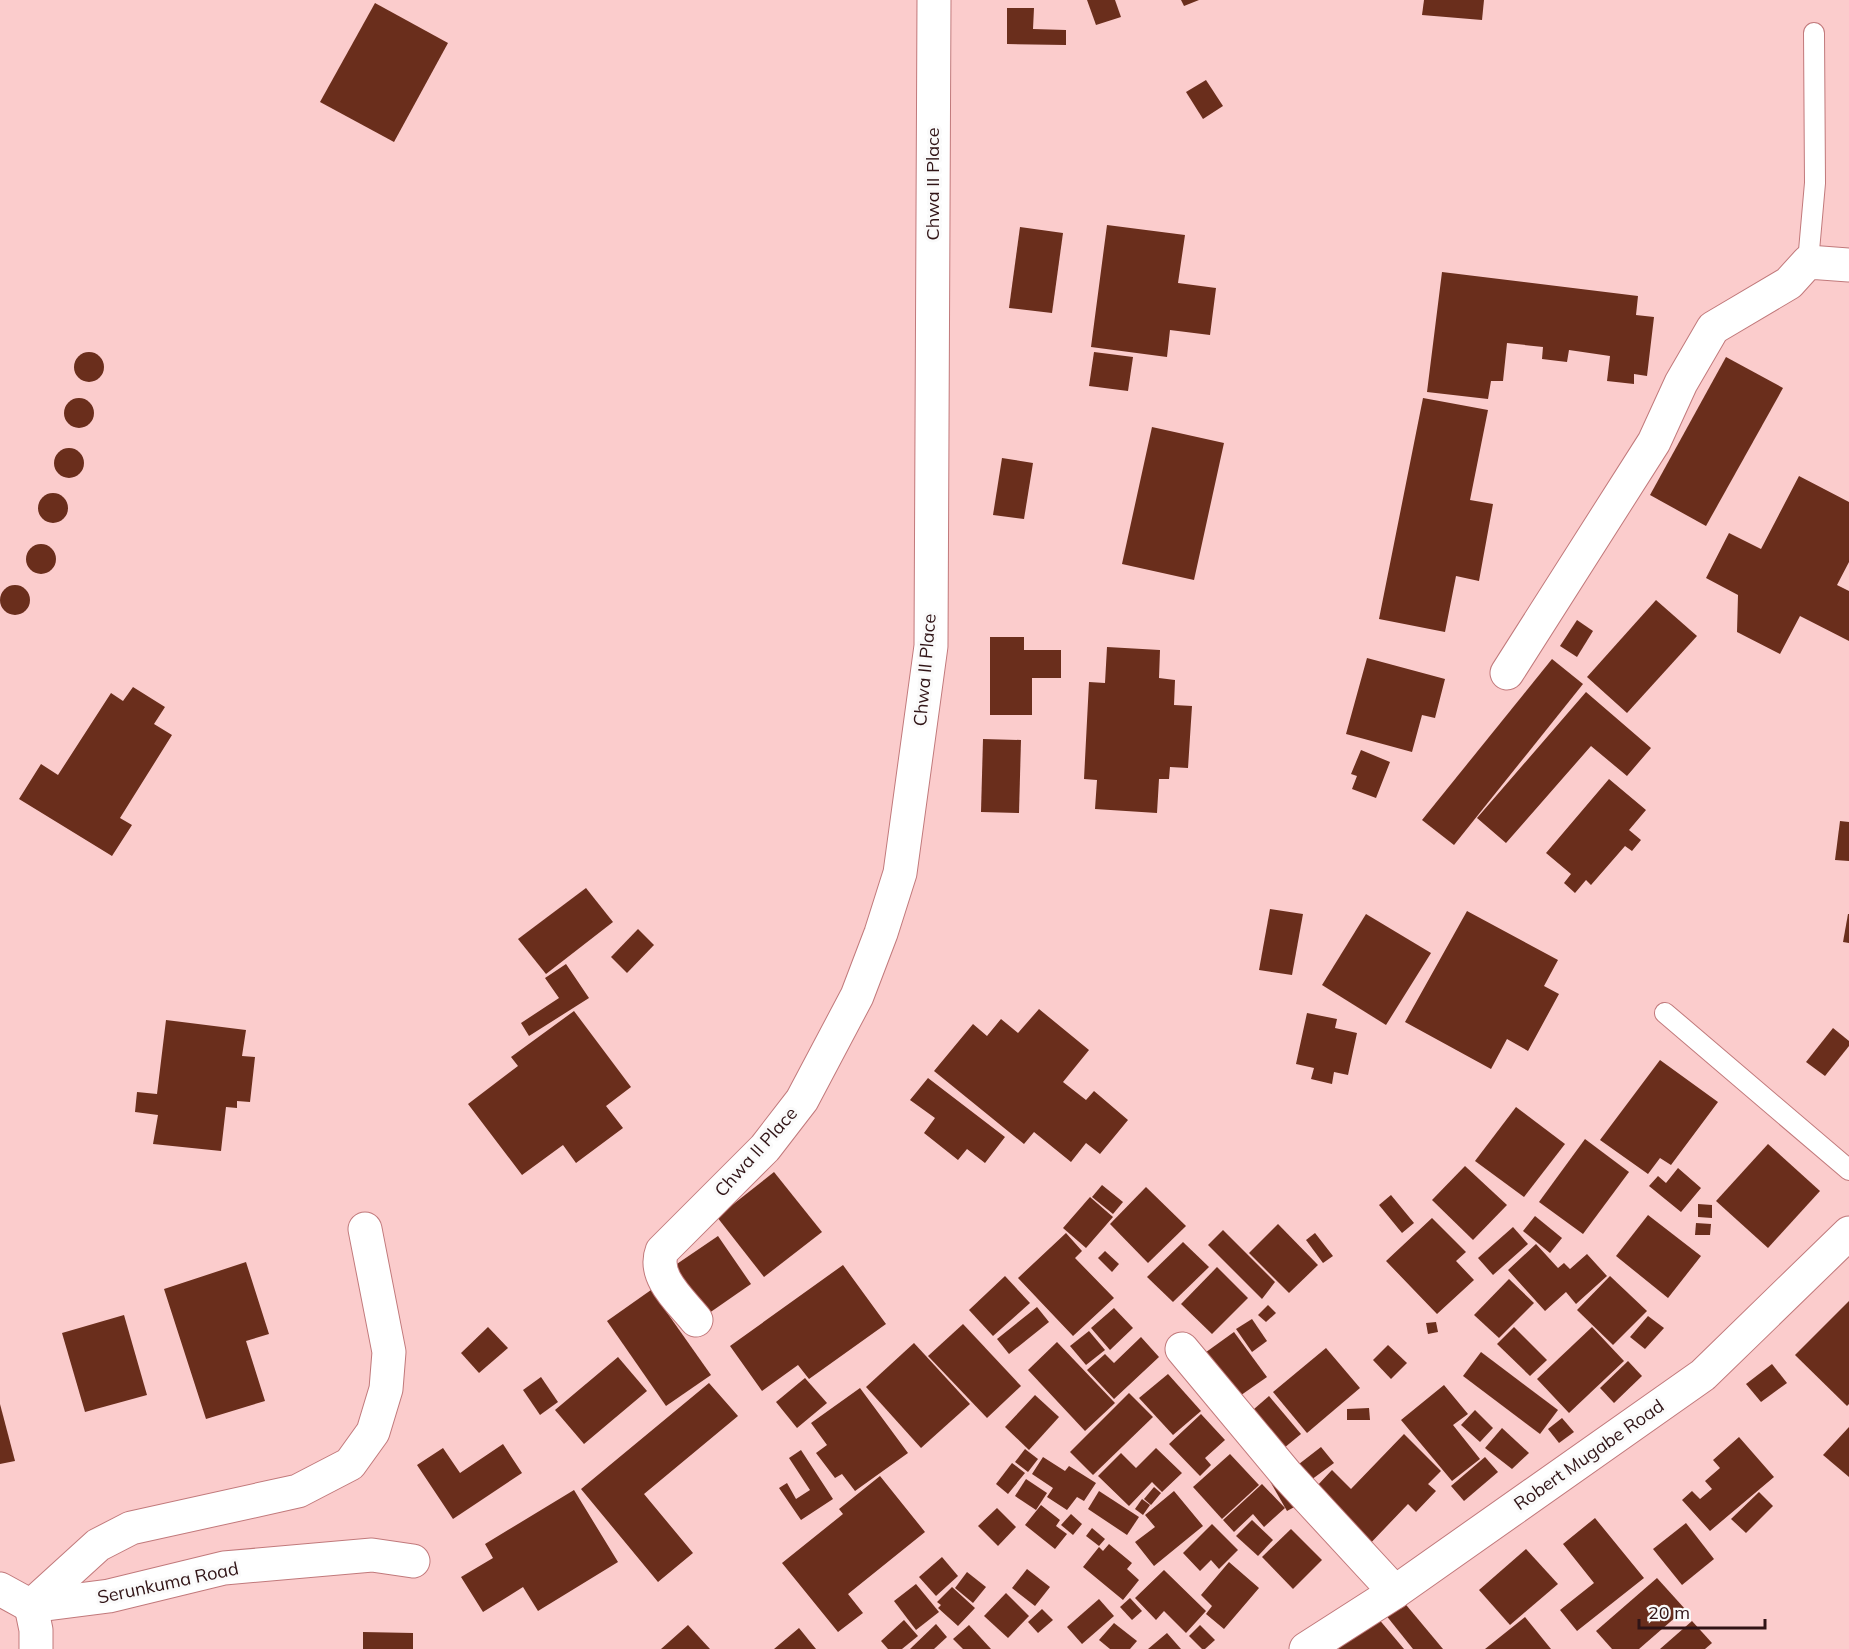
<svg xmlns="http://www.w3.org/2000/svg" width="1849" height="1649" font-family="Mulish,sans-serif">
	<rect width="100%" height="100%" fill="#fbcccc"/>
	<g fill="#6a2e1c">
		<polygon points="1087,0 1115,0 1121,17 1096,25"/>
		<polygon points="1181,0 1199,0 1184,6"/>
		<polygon points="1424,0 1484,0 1482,20 1422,15"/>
		<polygon points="375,3 448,43 394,142 320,102"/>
		<polygon points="1007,8 1034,8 1033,29 1066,30 1066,45 1007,44"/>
		<polygon points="1206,80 1223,106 1203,119 1186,92"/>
		<polygon points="1107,225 1185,235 1178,283 1216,288 1210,335 1170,330 1167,357 1091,347"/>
		<polygon points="1020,227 1063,233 1052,313 1009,308"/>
		<polygon points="1442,272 1638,296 1636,315 1654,317 1647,376 1634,374 1634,384 1607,381 1610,356 1569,350 1567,362 1542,359 1543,347 1507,343 1503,381 1491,381 1488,399 1427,392"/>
		<circle cx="89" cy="367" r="15"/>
		<polygon points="1094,352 1133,357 1128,391 1089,386"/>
		<polygon points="1726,357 1783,388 1706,526 1650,495"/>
		<circle cx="79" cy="413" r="15"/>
		<polygon points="1423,398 1488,410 1470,500 1493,504 1479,581 1456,576 1445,632 1379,619"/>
		<polygon points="1152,427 1224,443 1194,580 1122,564"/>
		<circle cx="69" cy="463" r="15"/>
		<polygon points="1002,458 1033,463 1024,519 993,515"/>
		<polygon points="1799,476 1849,502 1849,562 1837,585 1849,591 1849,641 1800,616 1780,654 1737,632 1738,595 1706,578 1729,533 1761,549"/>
		<circle cx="53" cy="508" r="15"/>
		<circle cx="41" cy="559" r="15"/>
		<circle cx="15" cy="600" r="15"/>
		<polygon points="1656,600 1697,636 1627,713 1587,677"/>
		<polygon points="1577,620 1593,631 1577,657 1560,646"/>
		<polygon points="990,637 1024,637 1024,650 1061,650 1061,678 1032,678 1032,715 990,715"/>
		<polygon points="1107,647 1160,650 1159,678 1175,680 1174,705 1192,706 1188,768 1170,767 1169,779 1159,779 1157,813 1095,809 1097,780 1084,779 1089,682 1105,683"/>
		<polygon points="1367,658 1445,679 1435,718 1422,715 1412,752 1346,734"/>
		<polygon points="1552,659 1583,684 1454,845 1422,820"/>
		<polygon points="133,687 165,707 154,724 172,735 120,818 132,825 112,856 19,799 41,764 58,775 111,693 123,701"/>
		<polygon points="1586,692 1651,748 1627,776 1591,746 1506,843 1477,818"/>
		<polygon points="983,739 1021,740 1019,813 981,812"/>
		<polygon points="1361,750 1390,762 1376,798 1352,789 1357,776 1351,774"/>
		<polygon points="1609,779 1646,810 1629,830 1641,840 1632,851 1625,846 1591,885 1586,880 1575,893 1564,883 1571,874 1546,853"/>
		<polygon points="1840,821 1849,822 1849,861 1835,860"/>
		<polygon points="586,888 613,922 546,974 518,939"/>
		<polygon points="1270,909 1303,914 1292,975 1259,970"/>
		<polygon points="1467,911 1558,960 1544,986 1559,994 1528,1051 1507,1039 1491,1069 1405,1022"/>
		<polygon points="1366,914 1431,953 1386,1025 1322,985"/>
		<polygon points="1848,914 1849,914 1849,943 1843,942"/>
		<polygon points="638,929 654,945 627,973 611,957"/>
		<polygon points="566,964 589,998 529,1036 521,1023 559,998 545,978"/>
		<polygon points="1039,1009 1089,1050 1063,1082 1086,1100 1094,1091 1128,1120 1100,1154 1086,1143 1071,1162 1034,1132 1024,1144 934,1071 973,1024 987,1036 1001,1019 1018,1033"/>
		<polygon points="574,1011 631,1087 606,1106 623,1128 576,1163 563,1145 522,1175 468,1104 518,1066 511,1057"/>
		<polygon points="1307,1013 1337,1019 1335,1028 1357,1033 1348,1075 1334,1072 1332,1084 1311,1079 1314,1068 1296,1064"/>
		<polygon points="166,1020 246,1030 242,1056 255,1057 250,1102 237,1101 237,1108 226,1107 221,1151 153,1144 158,1115 135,1112 137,1092 157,1094"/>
		<polygon points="1833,1028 1849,1041 1849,1046 1825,1076 1806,1062"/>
		<polygon points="1660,1060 1718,1102 1671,1165 1660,1158 1648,1174 1600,1140"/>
		<polygon points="928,1078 1005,1137 985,1163 967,1149 958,1160 924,1133 935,1118 910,1100"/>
		<polygon points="1516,1107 1565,1144 1524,1197 1475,1161"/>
		<polygon points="1585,1139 1629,1172 1583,1234 1539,1202"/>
		<polygon points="1768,1144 1820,1191 1768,1248 1716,1201"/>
		<polygon points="1465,1166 1507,1205 1473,1240 1432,1200"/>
		<polygon points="1678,1168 1701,1188 1681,1212 1649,1186 1658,1176 1666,1183"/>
		<polygon points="774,1172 822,1232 764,1277 717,1217"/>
		<polygon points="1102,1185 1123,1202 1113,1214 1092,1197"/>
		<polygon points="1146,1187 1186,1226 1148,1263 1110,1224"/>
		<polygon points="1391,1195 1414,1223 1402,1233 1379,1205"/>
		<polygon points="1090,1197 1113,1217 1086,1248 1063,1228"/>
		<polygon points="1698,1204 1712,1205 1712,1218 1698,1217"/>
		<polygon points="1648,1215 1701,1256 1668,1298 1616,1256"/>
		<polygon points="1535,1216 1562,1238 1550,1253 1523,1231"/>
		<polygon points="1432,1218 1466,1252 1456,1261 1474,1280 1437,1314 1386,1261"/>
		<polygon points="1696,1223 1711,1224 1710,1235 1695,1235"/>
		<polygon points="1278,1224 1318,1265 1289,1293 1249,1253"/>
		<polygon points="1513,1227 1528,1244 1493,1275 1478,1258"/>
		<polygon points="1223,1230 1275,1282 1262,1299 1208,1245"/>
		<polygon points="1066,1233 1082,1251 1075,1258 1114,1298 1073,1336 1018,1278"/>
		<polygon points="1315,1233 1333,1256 1323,1263 1306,1240"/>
		<polygon points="718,1236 751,1284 702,1318 668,1270"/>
		<polygon points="1183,1242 1209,1267 1173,1302 1147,1277"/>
		<polygon points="1536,1244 1558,1268 1564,1263 1570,1269 1587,1254 1607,1276 1576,1304 1566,1292 1545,1311 1508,1270"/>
		<polygon points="1105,1251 1119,1264 1112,1272 1098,1258"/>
		<polygon points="246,1262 269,1334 246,1341 265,1401 206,1419 164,1289"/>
		<polygon points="843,1265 886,1324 809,1379 798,1365 762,1391 730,1346"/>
		<polygon points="1217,1267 1248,1298 1212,1334 1181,1304"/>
		<polygon points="1005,1276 1030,1303 993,1336 969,1310"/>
		<polygon points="1610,1276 1647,1311 1613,1345 1577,1310"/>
		<polygon points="1509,1279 1534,1303 1499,1338 1474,1315"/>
		<polygon points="651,1290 711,1375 666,1406 607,1321"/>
		<polygon points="1849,1301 1849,1404 1847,1406 1795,1355"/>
		<polygon points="1268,1305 1276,1313 1266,1322 1258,1315"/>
		<polygon points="1037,1307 1049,1322 1009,1354 997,1339"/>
		<polygon points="1114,1308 1133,1328 1110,1350 1091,1328"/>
		<polygon points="124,1315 147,1395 85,1412 62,1333"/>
		<polygon points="1648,1316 1664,1328 1645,1349 1630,1337"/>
		<polygon points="1252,1319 1267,1341 1252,1352 1236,1329"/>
		<polygon points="1436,1322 1438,1332 1428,1334 1426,1323"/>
		<polygon points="963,1324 1021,1386 987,1418 928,1356"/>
		<polygon points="488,1327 508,1348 479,1373 461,1353"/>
		<polygon points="1514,1327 1547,1360 1530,1376 1497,1344"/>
		<polygon points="1592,1327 1624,1361 1569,1413 1537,1379"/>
		<polygon points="1089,1331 1105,1350 1086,1365 1070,1346"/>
		<polygon points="1234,1332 1267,1377 1234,1400 1202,1355"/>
		<polygon points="1141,1337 1159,1357 1114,1399 1087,1370 1105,1354 1114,1363"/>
		<polygon points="1057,1342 1115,1403 1085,1431 1028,1370"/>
		<polygon points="914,1343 970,1404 921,1448 866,1387"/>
		<polygon points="1388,1345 1407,1363 1391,1379 1373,1360"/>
		<polygon points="1326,1348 1360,1388 1307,1433 1273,1392"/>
		<polygon points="1481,1352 1558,1410 1540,1434 1463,1376"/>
		<polygon points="618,1357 647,1391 584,1444 555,1410"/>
		<polygon points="1628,1361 1642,1376 1614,1403 1600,1388"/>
		<polygon points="1772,1364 1787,1383 1761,1402 1746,1384"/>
		<polygon points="1168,1374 1201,1411 1173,1435 1139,1398"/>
		<polygon points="541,1377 558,1402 540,1415 523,1390"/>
		<polygon points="805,1378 827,1403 797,1428 776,1402"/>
		<polygon points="709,1383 738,1416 644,1494 693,1553 658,1582 581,1489"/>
		<polygon points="1444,1385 1468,1414 1453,1425 1480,1459 1452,1481 1401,1420"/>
		<polygon points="860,1388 908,1453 855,1491 842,1474 835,1478 816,1453 827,1445 811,1423"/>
		<polygon points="1129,1393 1153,1417 1093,1475 1070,1452"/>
		<polygon points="1035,1395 1059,1417 1029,1450 1005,1427"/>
		<polygon points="1269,1396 1301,1434 1278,1453 1246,1416"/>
		<polygon points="0,1404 15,1461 0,1464"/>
		<polygon points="1369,1408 1370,1420 1347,1420 1347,1409"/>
		<polygon points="1475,1410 1493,1428 1480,1442 1461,1425"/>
		<polygon points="1201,1414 1225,1440 1205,1458 1211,1465 1200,1476 1169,1444"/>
		<polygon points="1562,1418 1574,1432 1559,1443 1548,1429"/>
		<polygon points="1849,1427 1849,1477 1823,1455"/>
		<polygon points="1502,1428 1529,1453 1512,1469 1485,1448"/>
		<polygon points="1404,1434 1441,1471 1428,1484 1436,1491 1416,1512 1408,1504 1364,1550 1316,1487 1332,1470 1351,1489"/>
		<polygon points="1739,1437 1774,1477 1710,1531 1682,1500 1692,1491 1700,1499 1712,1489 1705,1481 1720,1468 1713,1460"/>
		<polygon points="503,1444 522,1473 453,1519 417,1465 443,1448 460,1473"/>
		<polygon points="1321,1447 1334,1463 1311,1480 1299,1464"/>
		<polygon points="1156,1448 1182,1473 1162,1492 1152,1482 1129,1506 1098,1476 1121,1453 1136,1468"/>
		<polygon points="1025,1449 1038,1459 1028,1472 1015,1462"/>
		<polygon points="801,1450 833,1499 801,1520 779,1488 787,1483 796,1499 810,1490 789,1458"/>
		<polygon points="1230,1454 1259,1485 1222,1519 1193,1487"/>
		<polygon points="1043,1457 1065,1471 1069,1466 1096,1483 1084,1501 1077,1497 1067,1510 1047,1497 1053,1488 1032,1474"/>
		<polygon points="1485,1457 1498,1472 1464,1501 1451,1486"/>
		<polygon points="1012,1463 1025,1473 1008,1494 996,1484"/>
		<polygon points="880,1476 925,1532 848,1594 863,1613 838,1632 782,1563 843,1514 839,1509"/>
		<polygon points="1267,1476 1298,1505 1287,1511"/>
		<polygon points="1026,1479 1047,1493 1036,1510 1015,1496"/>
		<polygon points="1262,1484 1285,1508 1264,1527 1253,1514 1234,1532 1223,1520"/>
		<polygon points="1154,1487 1161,1493 1151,1505 1144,1499"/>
		<polygon points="574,1490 618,1562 538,1611 523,1587 483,1612 461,1577 493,1558 485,1544"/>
		<polygon points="1099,1491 1139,1517 1127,1535 1088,1509"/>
		<polygon points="1174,1491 1203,1526 1154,1566 1135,1542 1155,1527 1145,1515"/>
		<polygon points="1759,1492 1773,1506 1746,1533 1731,1519"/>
		<polygon points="1142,1499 1150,1505 1143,1515 1135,1509"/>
		<polygon points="1041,1505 1060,1520 1056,1526 1067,1534 1055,1549 1025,1525"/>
		<polygon points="997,1508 1016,1527 998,1546 978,1526"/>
		<polygon points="1071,1514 1082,1524 1073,1535 1061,1525"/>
		<polygon points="1595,1518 1644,1578 1577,1631 1560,1610 1594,1583 1563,1544"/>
		<polygon points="1252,1520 1273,1540 1258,1556 1236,1536"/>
		<polygon points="1686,1523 1714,1559 1682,1585 1653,1549"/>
		<polygon points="1212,1524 1238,1550 1219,1569 1211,1560 1200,1571 1183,1553"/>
		<polygon points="1092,1528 1105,1539 1099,1546 1086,1536"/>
		<polygon points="1291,1529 1322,1560 1293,1589 1262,1557"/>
		<polygon points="1109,1544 1132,1563 1127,1569 1139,1580 1123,1600 1083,1567 1099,1547 1103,1551"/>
		<polygon points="1526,1549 1558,1584 1510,1625 1479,1590"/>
		<polygon points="942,1557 958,1576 936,1596 919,1577"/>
		<polygon points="1229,1562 1259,1588 1224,1629 1206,1614 1212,1606 1201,1595"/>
		<polygon points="1027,1569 1050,1587 1035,1606 1012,1588"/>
		<polygon points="1164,1570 1206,1611 1186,1633 1164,1611 1156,1620 1135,1598"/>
		<polygon points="967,1572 986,1587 973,1603 955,1588"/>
		<polygon points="1657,1578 1685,1609 1639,1649 1612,1649 1596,1631"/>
		<polygon points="916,1584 939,1612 916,1630 894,1601"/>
		<polygon points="952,1587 975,1608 958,1626 938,1608 941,1605 937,1602"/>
		<polygon points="1006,1593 1029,1616 1008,1638 984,1616"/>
		<polygon points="1130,1598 1142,1611 1132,1620 1120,1607"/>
		<polygon points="1099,1599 1114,1616 1082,1644 1067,1627"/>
		<polygon points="1402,1600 1443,1649 1413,1649 1385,1614"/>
		<polygon points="1042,1609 1053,1620 1038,1633 1028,1622"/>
		<polygon points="1377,1617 1404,1649 1338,1649"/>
		<polygon points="1525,1617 1551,1649 1485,1649"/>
		<polygon points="904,1620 918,1636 902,1649 888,1649 881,1641"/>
		<polygon points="1692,1621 1712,1643 1705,1649 1660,1649"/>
		<polygon points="1114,1623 1137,1641 1130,1649 1110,1649 1099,1640"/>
		<polygon points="936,1624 947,1637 934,1649 910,1649"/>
		<polygon points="688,1625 710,1649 661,1649"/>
		<polygon points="969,1625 991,1649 963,1649 953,1639"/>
		<polygon points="1200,1625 1215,1640 1205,1649 1202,1649 1189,1636"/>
		<polygon points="799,1628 816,1649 774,1649"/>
		<polygon points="363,1632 413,1633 413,1649 363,1649"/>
		<polygon points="1167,1633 1181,1649 1148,1649"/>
	</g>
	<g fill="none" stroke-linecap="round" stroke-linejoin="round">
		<g stroke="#c1797b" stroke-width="22">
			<g id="lane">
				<polyline points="1808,262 1815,183 1814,33"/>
				<polyline points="1665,1013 1849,1170"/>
			</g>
		</g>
		<g stroke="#c1797b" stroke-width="35">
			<g id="street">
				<polyline points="1507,673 1654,442 1681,383 1713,328 1789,283 1808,262 1849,265"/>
				<path d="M696,1320C681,1301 652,1277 662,1251L765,1148L802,1100L857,996L881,933L900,873L931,646L934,0"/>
				<polyline points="1182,1349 1287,1475 1395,1592"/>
				<polyline points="0,1589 31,1606 109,1596 224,1568 372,1555 413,1561"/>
				<polyline points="36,1649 36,1630 31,1606 98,1545 131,1528 298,1491 350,1464 373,1432 386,1389 389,1352 365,1229"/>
			</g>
		</g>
		<g stroke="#c1797b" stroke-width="35">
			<polyline id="secondary" points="1306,1649 1395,1592 1703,1375 1849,1233"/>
		</g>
		<use href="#lane" stroke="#fff" stroke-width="20"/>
		<use href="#street" stroke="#fff" stroke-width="33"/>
		<use href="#secondary" stroke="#fff" stroke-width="33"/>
	</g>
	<g text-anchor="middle" stroke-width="6" stroke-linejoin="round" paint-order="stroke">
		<g font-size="18" fill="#301416" stroke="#fafafa">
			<text transform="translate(933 184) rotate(-90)" y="6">Chwa II Place</text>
			<text transform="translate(925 670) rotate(-85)" y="6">Chwa II Place</text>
			<text transform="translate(756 1152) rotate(-48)" y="6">Chwa II Place</text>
			<text transform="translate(1589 1455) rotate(-35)" y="6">Robert Mugabe Road</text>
			<text transform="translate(168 1583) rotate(-12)" y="6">Serunkuma Road</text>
		</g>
	</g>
	<path d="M1639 1619v9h126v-9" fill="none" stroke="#301416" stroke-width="3"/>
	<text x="1648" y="1619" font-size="18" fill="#301416" stroke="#fafafa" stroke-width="4.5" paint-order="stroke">20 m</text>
</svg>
